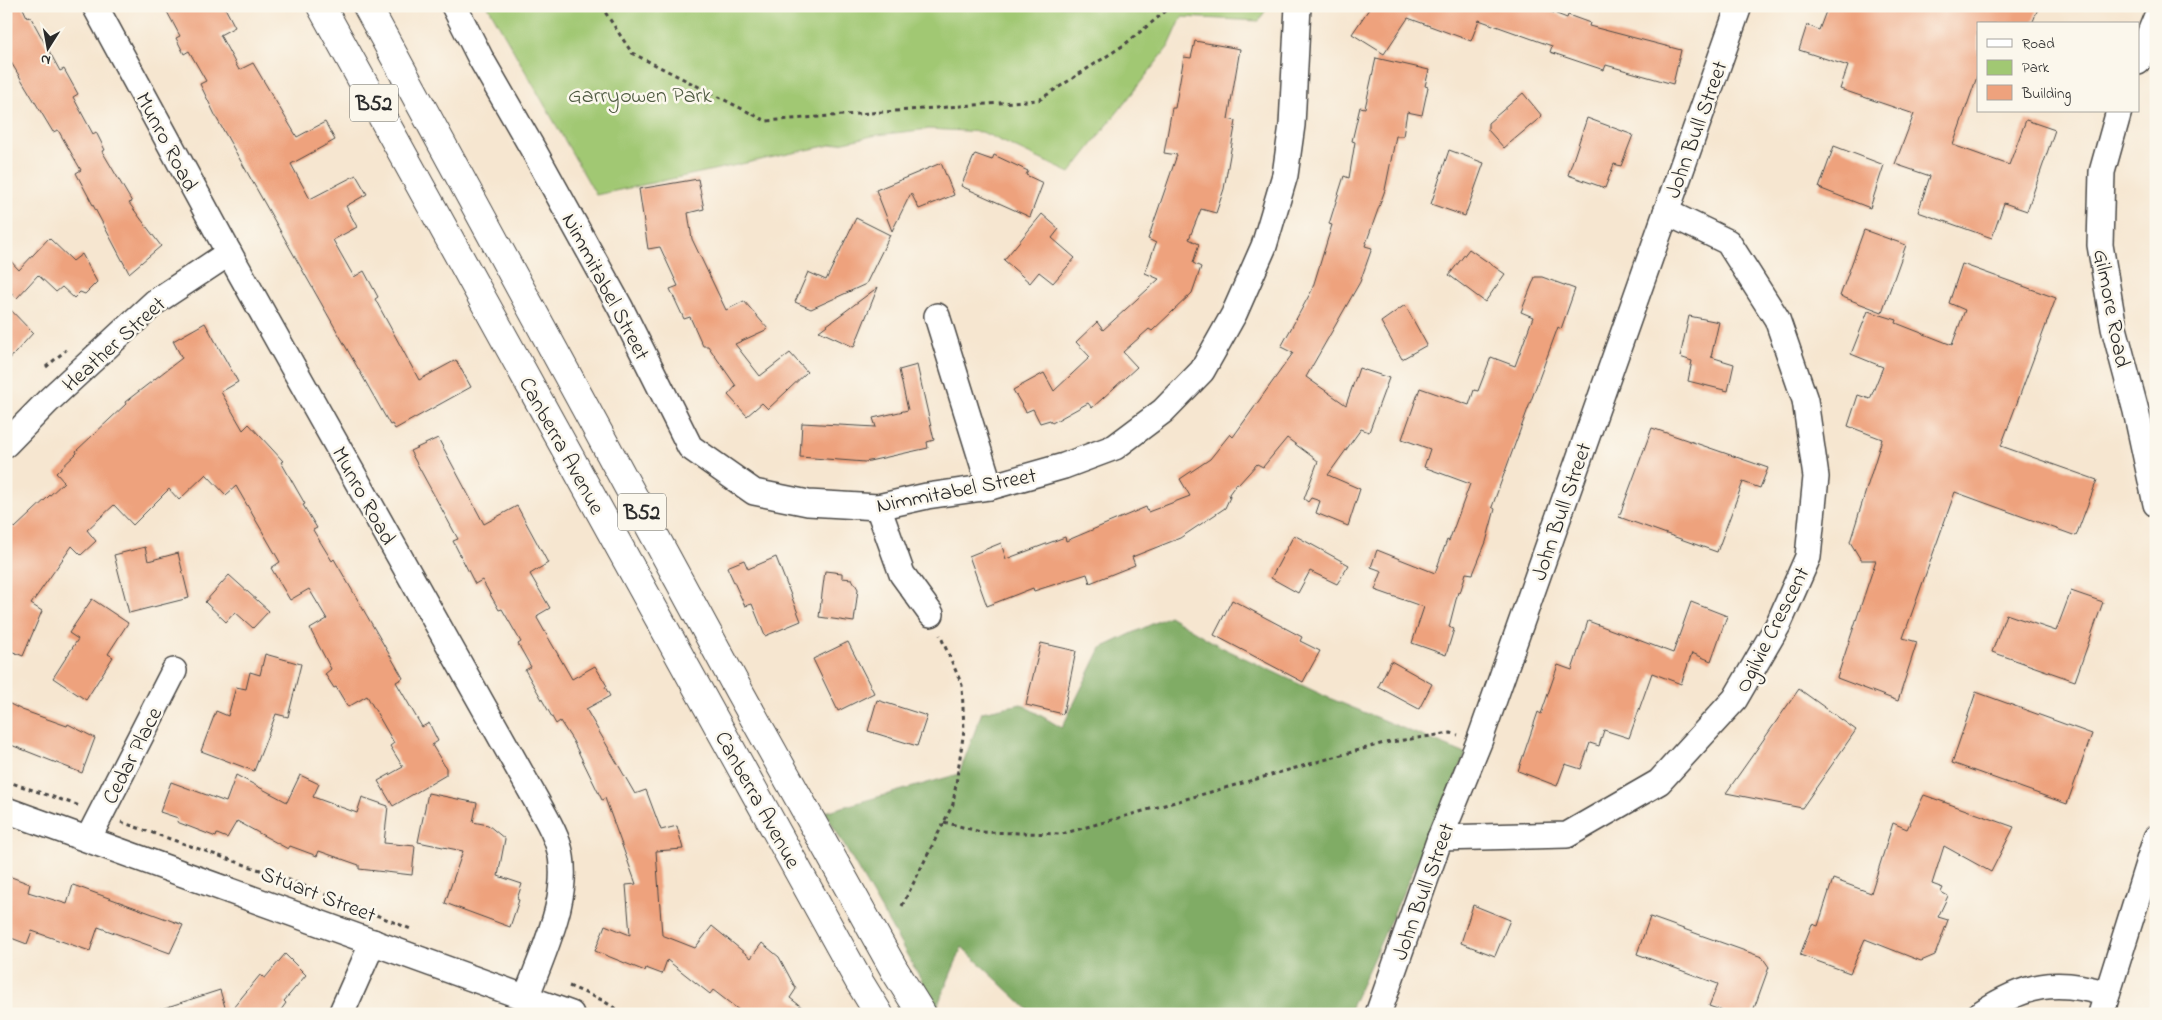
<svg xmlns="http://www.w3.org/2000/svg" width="2162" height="1020" font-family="'Indie Flower',sans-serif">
	<rect width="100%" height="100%" fill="#fbf7ec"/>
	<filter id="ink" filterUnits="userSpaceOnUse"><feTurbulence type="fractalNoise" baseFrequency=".02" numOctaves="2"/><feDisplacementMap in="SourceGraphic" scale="10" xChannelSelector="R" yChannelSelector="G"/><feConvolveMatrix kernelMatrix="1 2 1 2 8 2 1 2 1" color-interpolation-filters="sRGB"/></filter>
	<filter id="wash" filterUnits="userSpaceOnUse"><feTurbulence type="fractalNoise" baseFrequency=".0096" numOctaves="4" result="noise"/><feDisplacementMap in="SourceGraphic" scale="20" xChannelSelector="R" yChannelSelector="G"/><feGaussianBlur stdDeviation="1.12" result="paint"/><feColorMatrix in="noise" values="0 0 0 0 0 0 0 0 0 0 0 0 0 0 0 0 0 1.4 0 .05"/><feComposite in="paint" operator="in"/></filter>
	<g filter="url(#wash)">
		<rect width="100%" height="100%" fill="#f6e6d0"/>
		<polygon fill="#a1c873" stroke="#667a4f" points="488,6 1268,6 1259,21 1182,17 1169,46 1070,173 982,132 929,129 877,135 596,195"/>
		<polygon fill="#80ac65" stroke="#566c48" points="1169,616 1221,647 1329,698 1466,754 1348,1014 1033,1014 962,947 937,1007 825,812 959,774 982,712 1021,704 1062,728 1101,648"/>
		<g id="blocks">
			<g fill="#eea27d">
				<polygon points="6,6 22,6 27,17 30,16 60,71 64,69 78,94 73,97 93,134 96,132 105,150 102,151 132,202 129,203 161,246 129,273 76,173 81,170 58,130 53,132 6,54"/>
				<polygon points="164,6 224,6 235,27 220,35 239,70 253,63 297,137 325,122 335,140 291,164 310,199 356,175 367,194 346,206 357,227 333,240 354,277 364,271 378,297 375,299 419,380 456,360 471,387 395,429 392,424 390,425 217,119 200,84 206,81 189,51 184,54 176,38 180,36"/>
				<polygon points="1371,6 1536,6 1567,18 1568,15 1590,23 1589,26 1681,50 1673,84 1606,65 1604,70 1550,52 1552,46 1479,20 1471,41 1408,18 1384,54 1352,34"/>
				<polygon points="1828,6 2039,6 2032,24 1978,24 1978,74 1953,145 2009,165 2026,120 2055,130 2027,211 2004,203 1992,238 1918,212 1930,176 1895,164 1914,114 1840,89 1848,66 1799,50 1807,25 1819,30"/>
				<polygon points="1195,41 1240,49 1228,119 1236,121 1224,189 1216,213 1201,209 1189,239 1199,244 1193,263 1201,267 1192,293 1152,331 1149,329 1123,352 1137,367 1092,408 1088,403 1052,423 1050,420 1040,423 1033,409 1026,412 1013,390 1044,373 1054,391 1090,357 1076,342 1097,322 1103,330 1159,279 1145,273 1156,243 1148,239 1177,155 1164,153 1172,108 1175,108 1184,57 1191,58"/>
				<polygon points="1376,58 1429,70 1425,86 1428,87 1422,115 1407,112 1403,136 1396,136 1385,190 1365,246 1372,248 1360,282 1306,377 1346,405 1359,368 1389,378 1369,432 1361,429 1328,475 1360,489 1348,526 1316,513 1320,501 1311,498 1308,502 1304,499 1318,461 1287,438 1263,467 1257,464 1239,484 1237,483 1229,494 1230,497 1225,508 1180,538 1132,557 1135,565 1090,583 1087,574 1034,591 1033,588 987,606 969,556 1001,543 1006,559 1065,537 1066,541 1146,507 1148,512 1190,496 1180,479 1210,459 1230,434 1233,437 1293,353 1281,347 1312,290 1332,225 1329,224 1344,176 1349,178 1355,142 1352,141 1360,107 1365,108"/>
				<polygon points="1523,93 1542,116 1504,148 1488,130 1488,123"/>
				<polygon points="1587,118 1633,135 1621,166 1614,164 1605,188 1568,175"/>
				<polygon points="1834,146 1884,165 1870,208 1819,188"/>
				<polygon points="1449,150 1484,163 1465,216 1431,204"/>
				<polygon points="975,154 992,160 994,155 1028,171 1026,175 1043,183 1030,217 961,186"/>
				<polygon points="941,163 954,195 919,209 911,193 892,231 876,190"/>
				<polygon points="698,179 704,209 688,213 692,239 726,310 744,301 768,329 735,344 760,376 790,353 807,372 768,409 762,403 747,416 728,395 736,386 708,346 703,346 690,317 684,319 670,289 678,286 660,247 648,249 639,189"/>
				<polygon points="1042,214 1059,229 1052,238 1075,258 1053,283 1039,272 1030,283 1004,260"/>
				<polygon points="856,218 890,235 866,284 811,309 795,302 808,272 826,280"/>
				<polygon points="1864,230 1906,245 1882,312 1840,296"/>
				<polygon points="49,238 73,261 82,254 97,282 85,294 80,292 74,298 62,287 56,292 38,275 17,298 6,288 6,256 19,270"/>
				<polygon points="1469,249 1505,274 1485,302 1449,275"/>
				<polygon points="1962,264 2056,298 2001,446 2097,480 2076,536 1955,492 1903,638 1917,642 1898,701 1837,678 1876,560 1861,560 1850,542 1882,439 1848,426 1858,395 1870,399 1883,367 1851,354 1868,311 1897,320 1896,323 1952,345 1965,310 1949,303"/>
				<polygon points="1535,277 1542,277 1575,289 1561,329 1558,327 1500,485 1492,507 1495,509 1486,542 1473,574 1466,573 1460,593 1458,592 1449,627 1454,629 1446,655 1412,643 1424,607 1375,590 1382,571 1371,567 1377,550 1435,573 1447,540 1449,541 1470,484 1424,467 1430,449 1402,439 1420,388 1469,405 1474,390 1478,391 1491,357 1515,366 1533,317 1521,312"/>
				<polygon points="878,287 854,347 819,331"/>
				<polygon points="6,305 33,333 6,363"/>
				<polygon points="1405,305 1427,345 1402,359 1381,322"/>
				<polygon points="1689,316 1719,322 1711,357 1734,364 1728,391 1688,381 1692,361 1680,357"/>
				<polygon points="205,323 238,382 221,392 243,430 249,424 283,461 281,462 305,504 303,505 317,528 313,530 332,561 334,559 403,678 396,682 422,727 429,723 438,741 432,745 446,768 446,775 393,806 378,781 403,767 390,746 394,743 367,696 348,707 336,687 334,688 325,674 331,669 310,629 327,619 309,589 290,600 271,568 280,562 236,486 226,495 206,474 179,500 169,489 133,525 114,505 87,530 96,541 81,555 72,546 31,604 42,611 23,656 6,649 6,522 15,528 64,482 56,473 77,453 76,451 126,404 125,402 182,358 173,341"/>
				<polygon points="917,365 934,440 927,442 928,448 865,462 800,457 802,423 876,427 873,418 908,410 899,370"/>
				<polygon points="1652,428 1768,468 1760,488 1743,482 1717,552 1619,517"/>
				<polygon points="438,438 484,524 517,506 548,563 530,574 550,608 538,615 537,618 572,679 595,666 607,686 605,687 610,696 586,709 635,794 646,790 661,830 677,826 683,849 656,851 662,935 695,948 712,926 751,958 762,943 779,957 796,989 790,998 811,1014 744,1014 713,990 710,994 667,960 662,974 646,968 645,971 595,951 605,925 630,935 626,885 636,884 605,798 602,800 573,741 560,721 556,724 525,670 531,667 518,644 521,642 502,609 499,610 482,580 475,584 453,541 458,539 410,451"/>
				<polygon points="1294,535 1349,565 1337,584 1310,571 1298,593 1271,578"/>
				<polygon points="145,547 148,561 178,553 189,598 129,613 114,555"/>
				<polygon points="776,557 801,621 765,636 752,604 745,606 727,567 744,560 748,569"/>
				<polygon points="825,571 842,573 842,578 852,579 858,589 854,622 819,617"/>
				<polygon points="229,575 269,611 253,628 235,612 226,622 205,602"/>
				<polygon points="2071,591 2103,602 2075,681 1992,652 2006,614 2056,631"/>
				<polygon points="92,599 128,623 108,654 113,657 86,700 53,678 78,639 69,633"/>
				<polygon points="1232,600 1302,637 1300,641 1320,651 1303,682 1214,635"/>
				<polygon points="1691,602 1727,616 1711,661 1692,653 1681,684 1652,673 1629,738 1604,730 1599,746 1590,743 1581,769 1565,764 1557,786 1518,771 1538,712 1541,714 1558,665 1572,670 1588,621 1673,653"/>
				<polygon points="848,642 874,693 838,711 813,659"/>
				<polygon points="1041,643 1076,651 1063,714 1026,705"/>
				<polygon points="265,654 301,664 288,717 276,714 254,771 201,751 216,711 228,716 236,687 246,689 250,672 260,675"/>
				<polygon points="1391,661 1432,684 1419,709 1378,687"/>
				<polygon points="1799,689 1856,730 1802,808 1726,793"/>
				<polygon points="1976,692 2092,734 2067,804 1952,763"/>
				<polygon points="877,700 927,716 917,746 868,731"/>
				<polygon points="6,702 22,710 67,726 68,724 95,738 82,773 6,743"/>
				<polygon points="236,775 287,802 300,775 319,784 313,797 357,813 362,797 388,806 384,843 415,846 412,875 359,869 359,865 319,851 317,856 290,846 288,849 237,821 227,838 217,834 216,837 177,822 178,818 160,812 171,782 226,802"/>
				<polygon points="428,793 477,803 473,822 488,825 505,839 498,876 522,884 517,899 519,900 510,927 445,903 463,851 418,842"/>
				<polygon points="1924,795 2014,827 1991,872 1944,846 1932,884 1943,888 1941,892 1948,896 1938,917 1948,920 1935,955 1921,961 1865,939 1850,973 1800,955 1812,924 1818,926 1833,879 1871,893 1893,823 1907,829"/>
				<polygon points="6,875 30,884 28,892 67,904 73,885 183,925 170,953 98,927 90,951 32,931 27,944 6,936"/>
				<polygon points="1473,905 1510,920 1495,956 1461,943"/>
				<polygon points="1650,917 1762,957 1769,967 1752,1014 1731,1014 1709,1006 1718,984 1637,954"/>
				<polygon points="285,954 306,975 284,1001 286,1003 278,1014 228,1014 260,975 265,978"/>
				<polygon points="220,990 227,1014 158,1014 158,1010"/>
			</g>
		</g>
	</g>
	<g filter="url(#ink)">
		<use href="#blocks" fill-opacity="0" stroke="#494744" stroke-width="1"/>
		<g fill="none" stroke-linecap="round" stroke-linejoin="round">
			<g stroke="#494744" stroke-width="28">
				<g id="minor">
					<path d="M95,6L229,253L545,816C550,825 555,835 558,844C574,893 542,953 526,998"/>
					<polyline points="454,6 481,59 534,151 620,307 690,447 754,492 808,503 878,507 927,496 990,487 1064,466 1115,447 1163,411 1202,371 1234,314 1264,246 1285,175 1292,125 1298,6"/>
					<polyline points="2138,62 2156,18"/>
					<polyline points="2119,111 2102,172 2100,245 2114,328 2136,411 2156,504"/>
					<polyline points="937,316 990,487"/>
					<polyline points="6,444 48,401 155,302 229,253"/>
					<polyline points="878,507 902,574 931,614"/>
					<polyline points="6,810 571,1014"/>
					<polyline points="1440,838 1567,835 1659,782 1735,699 1778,625 1808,557 1816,477 1805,400 1777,319 1728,242 1666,212"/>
					<polyline points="88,839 174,671"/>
					<polyline points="341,1014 373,942"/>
					<polyline points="1378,1014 1440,838 1479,742 1739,6"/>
					<path d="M1980,1014C2024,984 2057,978 2107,994"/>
					<polyline points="2101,1014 2156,838"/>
				</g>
			</g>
			<g stroke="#494744" stroke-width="30">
				<g id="highway">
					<polyline points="321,6 860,983 879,1014"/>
					<polyline points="367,6 739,691 895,971 922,1014"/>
				</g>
			</g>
			<g stroke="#494744" stroke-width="3" stroke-dasharray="4 4" stroke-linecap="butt">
				<polyline points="601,6 632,53 766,121 1039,100 1124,45 1172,6"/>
				<polyline points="46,367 66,350"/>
				<polyline points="6,781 80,806"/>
				<polyline points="121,822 292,881 413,930"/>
				<polyline points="944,822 981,832 1062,834 1384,743 1451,733 1458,735"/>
				<polyline points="902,906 953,804 964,730 962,685 940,635"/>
				<polyline points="569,986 602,1000 624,1014"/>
			</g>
			<use href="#minor" stroke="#fff" stroke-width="25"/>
			<use href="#highway" stroke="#fff" stroke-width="28"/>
		</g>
	</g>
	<g text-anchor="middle" stroke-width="5" stroke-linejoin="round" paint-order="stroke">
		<g fill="#fbf7ec" stroke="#696865" stroke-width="1">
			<rect x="350" y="84.5" width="48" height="37" rx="4"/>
			<rect x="618" y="493.5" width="48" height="37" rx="4"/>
		</g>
		<g font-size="21" font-weight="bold" fill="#2b2b2b">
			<text x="374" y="110">B52</text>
			<text x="642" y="519">B52</text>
		</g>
		<g font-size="22" fill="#4e5a41" stroke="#fbf7ec">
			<text x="640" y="102">Garryowen Park</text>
		</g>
		<g font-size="22" fill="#2b2b2b" stroke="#fbf7ec">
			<text transform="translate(1695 129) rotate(-70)" y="8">John Bull Street</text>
			<text transform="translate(168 141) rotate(62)" y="8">Munro Road</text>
			<text transform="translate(607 286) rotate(62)" y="8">Nimmitabel Street</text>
			<text transform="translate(2113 308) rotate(79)" y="8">Gilmore Road</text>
			<text transform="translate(113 343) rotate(-42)" y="8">Heather Street</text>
			<text transform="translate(563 445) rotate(61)" y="8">Canberra Avenue</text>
			<text transform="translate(956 489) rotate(-11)" y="8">Nimmitabel Street</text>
			<text transform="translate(365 495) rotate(61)" y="8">Munro Road</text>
			<text transform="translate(1560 511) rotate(-71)" y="8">John Bull Street</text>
			<text transform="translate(1771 629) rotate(-63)" y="8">Ogilvie Crescent</text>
			<text transform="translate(131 755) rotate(-63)" y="8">Cedar Place</text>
			<text transform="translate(759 799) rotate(61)" y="8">Canberra Avenue</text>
			<text transform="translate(1422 891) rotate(-70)" y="8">John Bull Street</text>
			<text transform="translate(319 893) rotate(21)" y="8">Stuart Street</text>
		</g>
	</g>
	<rect width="2162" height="1020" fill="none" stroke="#fbf7ec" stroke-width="25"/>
	<rect x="1977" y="22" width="162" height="90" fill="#fbf7ec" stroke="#a8a59f"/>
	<rect x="1987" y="39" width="25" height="8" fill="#ffffff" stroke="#a8a59f"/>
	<text x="2022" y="48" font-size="15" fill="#2b2b2b">Road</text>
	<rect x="1987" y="60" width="25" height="15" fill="#a1c873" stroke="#a8a59f"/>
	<text x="2022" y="72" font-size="15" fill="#2b2b2b">Park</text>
	<rect x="1987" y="85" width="25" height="15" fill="#eea27d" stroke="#a8a59f"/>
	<text x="2022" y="98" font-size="15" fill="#2b2b2b">Building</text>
	<g transform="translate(48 48) rotate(191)" stroke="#fbf7ec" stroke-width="4" paint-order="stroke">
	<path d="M0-4L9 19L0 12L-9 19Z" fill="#2b2b2b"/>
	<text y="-8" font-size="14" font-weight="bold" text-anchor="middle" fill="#2b2b2b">N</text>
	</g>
</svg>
